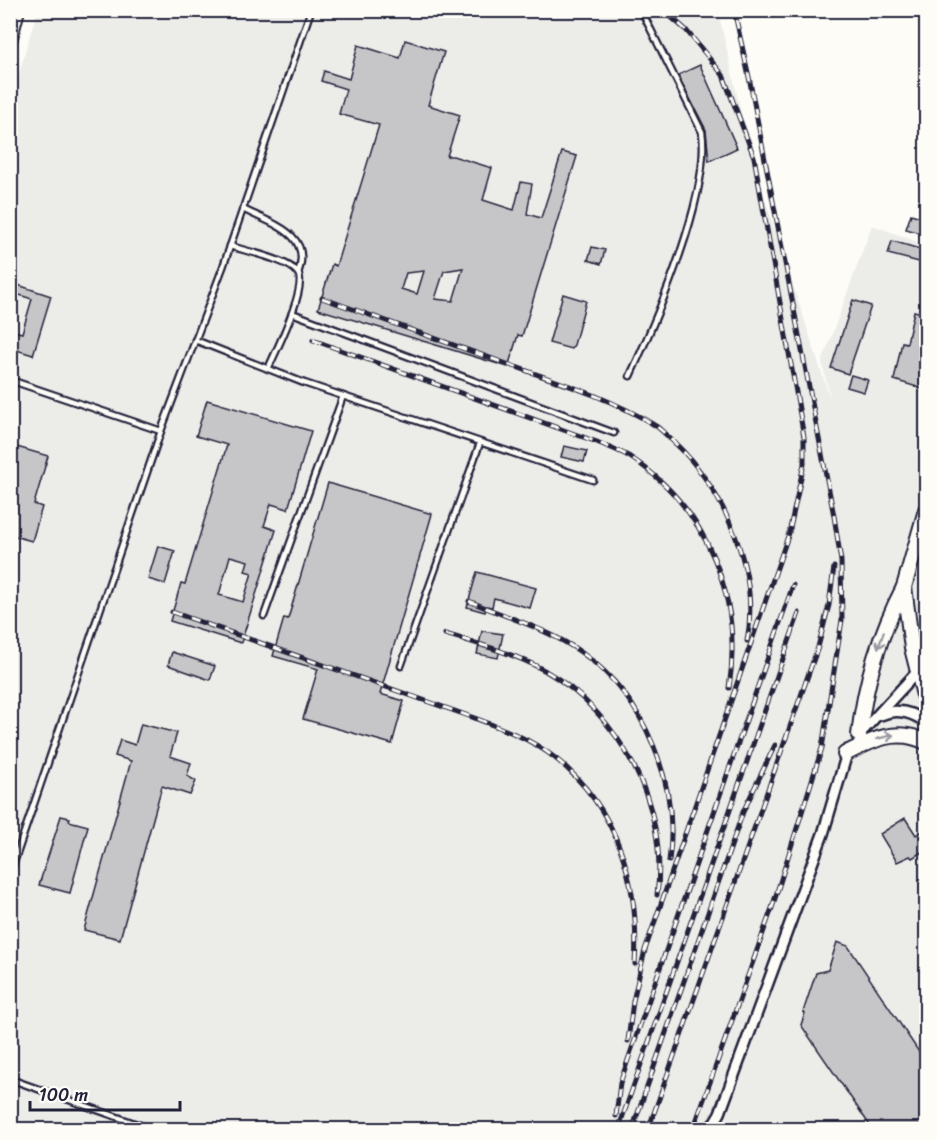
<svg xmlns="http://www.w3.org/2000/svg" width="937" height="1140" font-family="Sriracha,sans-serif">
	<rect width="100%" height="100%" fill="#fdfcf7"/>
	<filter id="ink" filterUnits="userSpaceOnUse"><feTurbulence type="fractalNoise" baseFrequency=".0167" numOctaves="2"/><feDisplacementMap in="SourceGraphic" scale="12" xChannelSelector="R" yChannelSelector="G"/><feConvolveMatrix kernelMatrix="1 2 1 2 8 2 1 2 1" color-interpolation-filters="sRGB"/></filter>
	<g filter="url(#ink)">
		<polygon fill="#ecece9" points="37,11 718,11 752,160 830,398 822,362 872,225 926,245 926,1129 11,1130 10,105"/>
		<g fill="#c6c6c8" stroke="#22223b" stroke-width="1.5" fill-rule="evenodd">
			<path d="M405,40L444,52L428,105L460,115L447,156H453L492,168L483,200L514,210L521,182L532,184L527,214L541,218L562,152L577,156L522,336L518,335L508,367L318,309L332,264L336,266L379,125L339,114L346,89L321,81L324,71L349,79L358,45L400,58ZM463,268L453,301L435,299L444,271ZM424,271L417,294L401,289L406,273Z"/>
			<polygon points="700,65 737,148 709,161 706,130 678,75"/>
			<polygon points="911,214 927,219 927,235 906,229"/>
			<polygon points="892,241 927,251 927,264 888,254"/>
			<polygon points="592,247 605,250 601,264 588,260"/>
			<polygon points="12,283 51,296 33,355 10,348 10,330 22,333 32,299 10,292"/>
			<polygon points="563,294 586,301 574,345 571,349 549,343"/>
			<polygon points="853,300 871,306 848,374 831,368"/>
			<polygon points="914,311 927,314 927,390 894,380 902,342 907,343"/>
			<polygon points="851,375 868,380 864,392 847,387"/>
			<path d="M207,400L311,431L288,509L271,504L264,526L276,530L241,643L170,621L181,583L185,584L227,445L196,436ZM230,556L248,561L245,571L252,573L243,602L219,595Z"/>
			<polygon points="10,445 48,456 34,504 42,507 32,541 10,535"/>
			<polygon points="564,446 587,451 584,462 561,457"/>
			<polygon points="328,483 432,514 380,694 404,701 392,744 303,719 318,669 273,656 284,618 288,619"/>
			<polygon points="158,546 175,551 165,584 148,579"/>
			<polygon points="477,572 536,588 530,608 494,598 492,607 487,606 485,612 467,607"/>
			<polygon points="482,631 503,634 498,658 477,654"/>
			<polygon points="172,652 215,666 210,680 168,665"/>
			<polygon points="141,724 177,733 170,756 191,763 187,776 196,781 190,795 162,786 120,939 84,930 131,761 115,756 120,740 135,745"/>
			<polygon points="61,816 70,818 69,821 88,826 70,893 39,885"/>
			<polygon points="905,818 916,835 927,828 927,849 912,858 910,856 897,862 880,834"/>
			<polygon points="837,942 848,946 927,1064 927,1130 873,1130 801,1025 805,1013 803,1012 816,973 828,970"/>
		</g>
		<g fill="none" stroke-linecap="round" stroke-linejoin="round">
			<g stroke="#22223b" stroke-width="9">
				<g id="lane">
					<path d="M243,209C271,224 313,233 298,273"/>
					<path d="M230,246C246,251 289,260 298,273C308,287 275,353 268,369"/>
					<polyline points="292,313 614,433"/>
					<polyline points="195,340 304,383 593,480"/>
					<path d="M630,376C657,318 711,193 702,132L641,10"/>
					<polyline points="10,380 161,431"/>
					<polyline points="264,616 343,396"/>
					<polyline points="401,666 480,443"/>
					<polyline points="10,874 161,431 223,267 311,10"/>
					<polyline points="10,1079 154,1130"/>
				</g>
			</g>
			<g stroke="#22223b" stroke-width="14">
				<g id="street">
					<path d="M881,715C898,707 913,713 926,722"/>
					<polyline points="858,736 918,671"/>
					<polyline points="710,1130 720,1113 823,834 848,750"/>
				</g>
			</g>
			<g stroke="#22223b" stroke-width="16">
				<polyline id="secondary" points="10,41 18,10"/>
			</g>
			<g stroke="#22223b" stroke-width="18">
				<g id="primary">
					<polyline points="926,510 904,587 912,648 926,703"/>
					<path d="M859,735C865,683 880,633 904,587"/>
					<path d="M845,754C872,740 897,727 926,742"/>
				</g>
			</g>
			<use href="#lane" stroke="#fdfcf7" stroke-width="4.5"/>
			<use href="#street" stroke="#fdfcf7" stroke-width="9"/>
			<use href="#secondary" stroke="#fdfcf7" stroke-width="12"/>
			<use href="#primary" stroke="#fdfcf7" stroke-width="14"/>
			<g stroke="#22223b" stroke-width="5">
				<g id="rail">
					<path d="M322,298C384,320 447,343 510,365C559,382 611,398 656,426C663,431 669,438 676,444C725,492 760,572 747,641"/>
					<path d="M313,340L597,442C608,447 620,451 630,457C708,508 743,599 729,688"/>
					<path d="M469,601C506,617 549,629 582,653C645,697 680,785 669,861"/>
					<path d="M172,612L469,716C499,727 530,738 555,758C619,809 640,886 635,964"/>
					<path d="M445,634C479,644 513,653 544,670C621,714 669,807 657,895"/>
					<polyline points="628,1041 633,1001 645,950 789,533 804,464 804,437 754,157 723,75 686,30 663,10"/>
					<polyline points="616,1116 620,1083 793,585"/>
					<polyline points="618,1130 799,613"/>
					<polyline points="632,1130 743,812 775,745"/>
					<polyline points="648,1130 818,647 829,605 834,567"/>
					<polyline points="693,1130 772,908 822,748 842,620 841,561 834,516 749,77 734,10"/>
				</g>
			</g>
			<use href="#rail" stroke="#fdfcf7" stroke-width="3" stroke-dasharray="9" stroke-linecap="butt"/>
		</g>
		<defs><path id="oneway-shaft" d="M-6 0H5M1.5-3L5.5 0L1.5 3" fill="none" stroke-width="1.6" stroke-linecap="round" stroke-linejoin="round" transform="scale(1.5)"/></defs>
		<g stroke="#9a9aa2">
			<use href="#oneway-shaft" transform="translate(881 640) rotate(108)"/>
			<use href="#oneway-shaft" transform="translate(885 737) rotate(-14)"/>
		</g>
	</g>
	<rect width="937" height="1140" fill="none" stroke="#fdfcf7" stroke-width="36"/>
	<rect x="18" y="18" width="901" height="1104" fill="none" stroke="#22223b" stroke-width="2" filter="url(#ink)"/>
	<path d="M30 1101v9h150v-9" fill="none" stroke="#22223b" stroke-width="3"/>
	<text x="39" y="1101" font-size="18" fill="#22223b" stroke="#fdfcf7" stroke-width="4.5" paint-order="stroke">100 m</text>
</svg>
